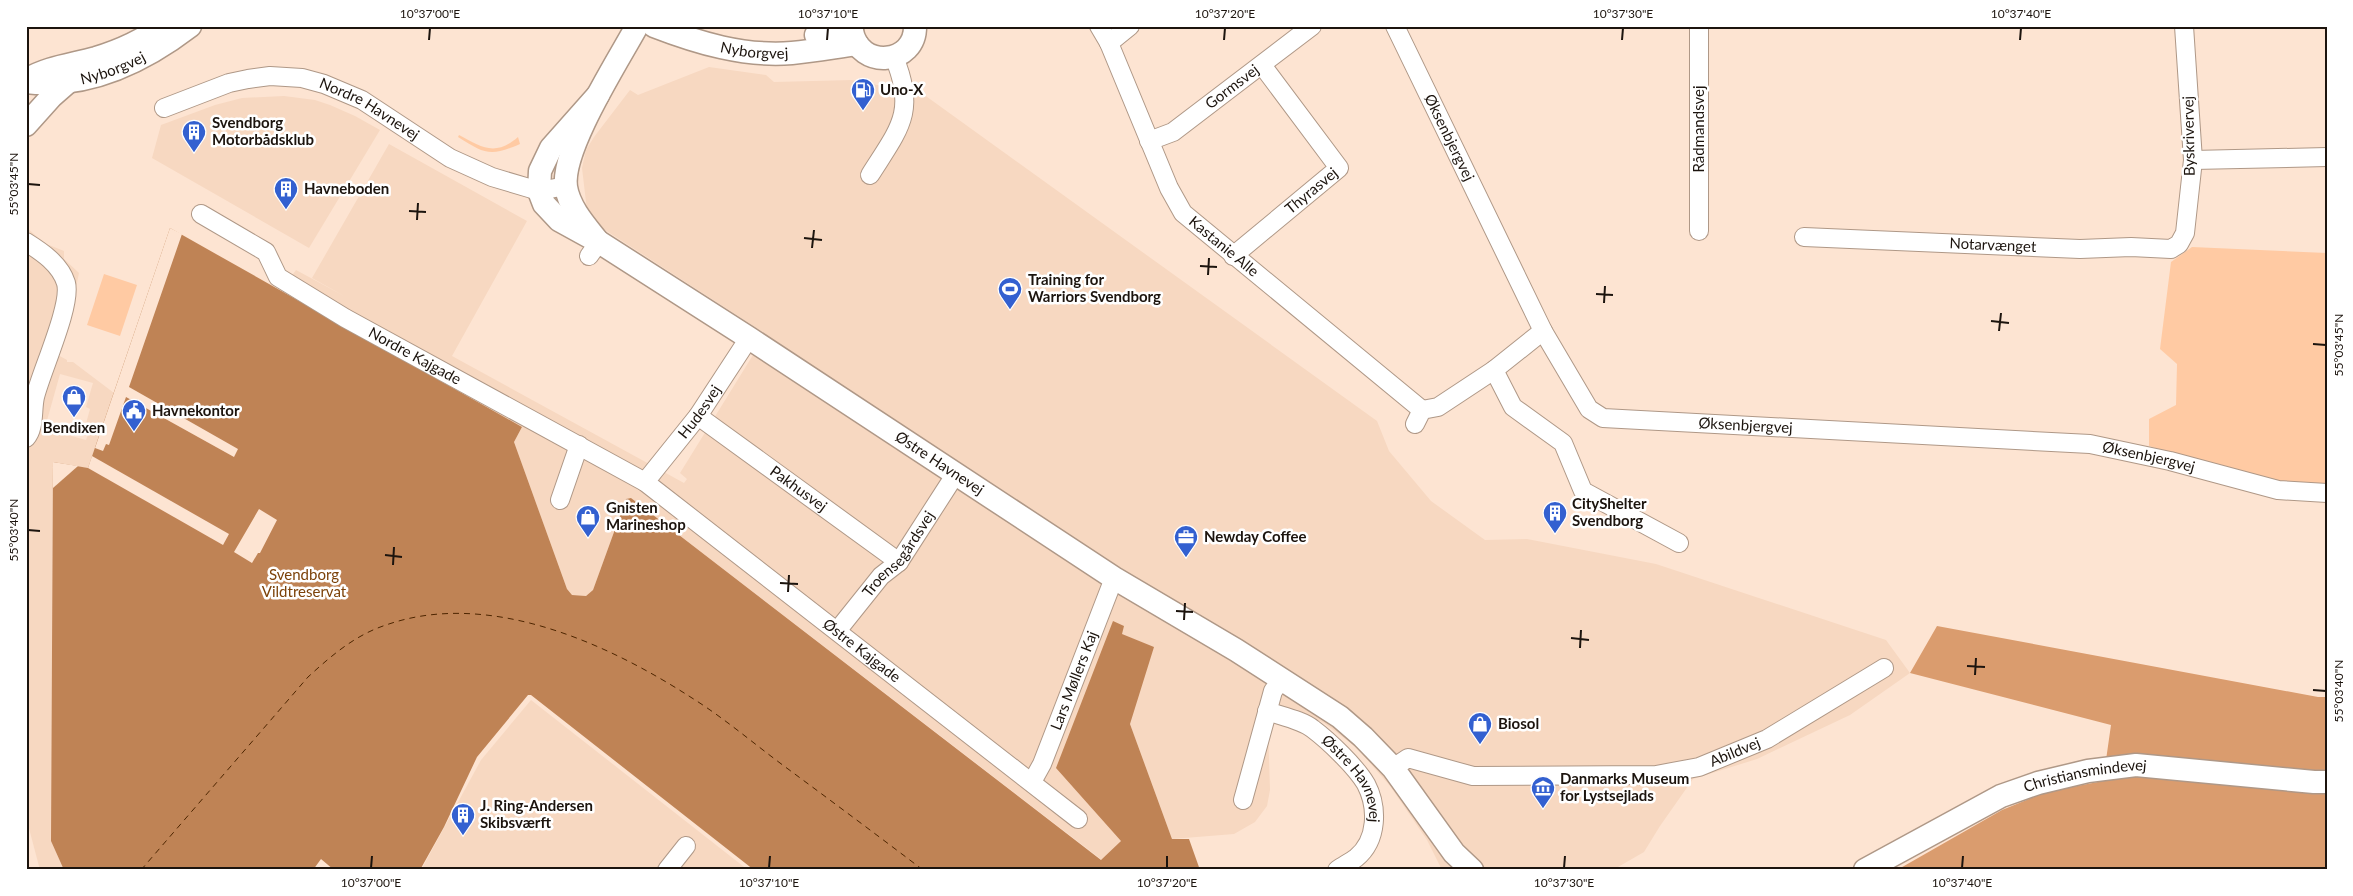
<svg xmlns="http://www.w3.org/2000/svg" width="2353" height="896" font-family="Lato,sans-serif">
	<rect width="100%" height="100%" fill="#fde4d2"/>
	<g fill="#f7d8c1" fill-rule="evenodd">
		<polygon points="709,67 766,75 774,82 852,80 923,94 1377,421 1389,451 1431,501 1485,540 1527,539 1656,564 1886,640 1910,673 1850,715 1757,759 1693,779 1660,826 1644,852 1618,867 1582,870 1442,870 1427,840 1390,786 1356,747 1324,723 1296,709 1268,727 1270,790 1267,806 1255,822 1234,834 1172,839 1130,724 1121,634 1113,621 1121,841 1102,860 631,498 626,499 593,590 586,596 572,595 567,589 514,442 522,427 281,291 296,270 346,297 312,278 389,144 527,221 452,356 684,483 687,479 680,473 766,334 588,219 582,168 586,150 594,137 630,90 638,95"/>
		<polygon points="284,96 315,100 330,105 355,116 380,130 309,248 152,158 161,125 215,105 242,98"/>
		<path d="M26,227L44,243L64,251V259L79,273L74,297L58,355L67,360V362H73L114,393L88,468L53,463L51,841L64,870H40L26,817ZM60,374L93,383L86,407L90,409L85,427L90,429L86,440L57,432L58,429L46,424Z"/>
		<polygon points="531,700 748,870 421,870 481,760"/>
	</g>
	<g fill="#ffcaa3">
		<path d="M459,135C481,147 495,157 518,137L520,144C490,157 485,154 458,137Z"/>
		<path d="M2192,247L2327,253V485C2266,486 2207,462 2149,446V419L2176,405L2177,364L2160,349L2171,262Z"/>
		<polygon points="104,274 137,285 120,336 87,325"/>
	</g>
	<polygon fill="#da9c6e" points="1937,626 2318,697 2327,697 2327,870 1897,870 2002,810 2046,792 2103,781 2111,725 1910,673"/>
	<polygon fill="#bf8355" points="170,228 522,427 514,442 567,589 572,595 586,596 593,590 626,499 631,498 1101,860 1121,841 1056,768 1113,621 1124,626 1122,634 1154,647 1130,724 1172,839 1189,839 1200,870 754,870 531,695 528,695 477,757 444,827 420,870 334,870 321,859 313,870 64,870 51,841 53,462 88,468"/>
	<g fill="#fde4d2">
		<polygon points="170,228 182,234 129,387 238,449 234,457 126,397 109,445 106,444 103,451 95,448"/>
		<polygon points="92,456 229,534 223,545 88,468"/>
		<polygon points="53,462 78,466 53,488"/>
		<polygon points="259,509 277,520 260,553 258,553 252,563 234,552"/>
	</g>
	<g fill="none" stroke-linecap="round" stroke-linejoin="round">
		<path stroke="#4d2500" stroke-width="1" stroke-dasharray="6 5" stroke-linecap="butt" d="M141,870L308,677C331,656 355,635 386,625C488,589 607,643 692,698C724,718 753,743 784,766C830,800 877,835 923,870"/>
		<g stroke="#af9887" stroke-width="20">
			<g id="minor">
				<path id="s1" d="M1099,26L1109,43L1169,188L1183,213L1422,410"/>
				<path id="s2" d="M1395,26L1543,331L1589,409L1603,418L2090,444L2170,461L2278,490L2327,493"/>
				<polyline points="1699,26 1699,231"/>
				<polyline points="1109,43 1130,26"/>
				<path id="s3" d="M164,108L229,83L248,79L270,76L302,78L324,84L362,100L450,158L492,177L539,191L566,186"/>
				<path id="s4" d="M1149,141L1173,132L1312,26"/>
				<polyline points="2193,160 2327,157"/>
				<path d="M870,175C899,129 917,112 894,57"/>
				<path id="s5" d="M201,214L266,252L278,277L345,318L645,482L1078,819"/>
				<path id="s6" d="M1804,237L2080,249L2131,247L2171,249L2179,244L2185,233L2193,160L2184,26"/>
				<path d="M26,242C42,252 60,264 66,283C72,305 41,372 35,397C32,410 35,428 26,438"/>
				<polyline points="589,256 599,242"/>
				<path id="s7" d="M1233,256L1339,168L1262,65"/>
				<polyline points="1494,370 1513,407 1563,443 1583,491 1679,543"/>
				<path id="s8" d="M698,416L899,562"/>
				<polyline points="1415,424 1422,410 1438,407 1494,370 1543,331"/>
				<path id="s9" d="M645,482L698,416L749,338"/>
				<polyline points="560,500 579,445"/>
				<path id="s10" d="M837,631L881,576L899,562L955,475"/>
				<path id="s11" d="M1267,711C1281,716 1302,720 1313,729C1329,741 1356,767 1366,784C1378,807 1378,840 1356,858C1350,862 1343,866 1337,870"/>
				<path id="s12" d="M1393,768L1408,758L1473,776L1656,775L1699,767L1767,739L1884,668"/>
				<path id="s13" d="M1032,782L1042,764L1114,578"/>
				<polyline points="1243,800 1273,691 1282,679"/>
				<polyline points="667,870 686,846"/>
			</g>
		</g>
		<g stroke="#af9887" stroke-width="25">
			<g id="tertiary">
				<path id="s14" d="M654,26C698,43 745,57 792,53C814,51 835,47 857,44"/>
				<path d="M852,31C859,70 916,65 915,26"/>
				<polyline points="816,35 852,28"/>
				<path d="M26,80C48,67 71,65 96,58C119,51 142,41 162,26"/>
				<path id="s15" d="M26,82C87,89 143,62 190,26"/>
				<path id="s16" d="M598,95L551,148L540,171L539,191L544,204L559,220L599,242L749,338L1114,578L1236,650L1340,717L1363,737L1393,768L1454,853L1472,870"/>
				<polyline points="26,125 52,96 68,82"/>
				<path d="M597,240C585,225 569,207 566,187C561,149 618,61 637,26"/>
				<path id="s17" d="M1865,870L2001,796L2038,783L2088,771L2136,765L2314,782H2327"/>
			</g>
		</g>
		<use href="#minor" stroke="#fff" stroke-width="18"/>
		<use href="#tertiary" stroke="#fff" stroke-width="22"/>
	</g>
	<path fill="none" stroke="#1c140e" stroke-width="2" d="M429,40L430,28M827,40L828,28M1224,40L1225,28M1622,40L1623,28M2020,40L2021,28M28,184L40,185M409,211L426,212M417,220L418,203M804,238L822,240M812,248L814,230M1200,266L1217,267M1208,275L1209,258M1596,294L1613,295M1604,303L1605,286M1991,321L2009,323M1999,331L2001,313M2313,344L2326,345M28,530L40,531M385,555L402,557M393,565L394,547M780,583L798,584M788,592L789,575M1176,611L1193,612M1184,620L1185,603M1571,638L1589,640M1580,648L1581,630M1967,666L1985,667M1975,675L1976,658M2313,690L2326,691M371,868L372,856M769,868L770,856M1167,868V856M1564,868L1565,856M1962,868L1963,856"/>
	<defs>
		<g id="fuel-pin" transform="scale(1.25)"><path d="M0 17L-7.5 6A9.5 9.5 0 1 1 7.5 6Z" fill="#3360d0" stroke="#fff"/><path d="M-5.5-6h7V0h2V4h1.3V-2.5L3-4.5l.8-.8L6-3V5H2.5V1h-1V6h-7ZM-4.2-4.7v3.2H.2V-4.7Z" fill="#fff"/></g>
		<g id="building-pin" transform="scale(1.25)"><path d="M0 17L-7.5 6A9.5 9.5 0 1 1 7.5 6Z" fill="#3360d0" stroke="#fff"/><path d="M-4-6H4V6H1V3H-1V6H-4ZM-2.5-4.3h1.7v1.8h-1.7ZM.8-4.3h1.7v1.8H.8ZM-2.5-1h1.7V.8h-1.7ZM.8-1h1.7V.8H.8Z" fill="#fff"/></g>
		<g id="stadium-pin" transform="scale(1.25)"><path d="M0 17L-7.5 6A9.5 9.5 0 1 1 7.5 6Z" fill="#3360d0" stroke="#fff"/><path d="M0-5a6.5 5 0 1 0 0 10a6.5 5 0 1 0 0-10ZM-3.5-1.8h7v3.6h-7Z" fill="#fff"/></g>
		<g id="shop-pin" transform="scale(1.25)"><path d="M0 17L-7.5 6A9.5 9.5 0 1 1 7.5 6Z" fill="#3360d0" stroke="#fff"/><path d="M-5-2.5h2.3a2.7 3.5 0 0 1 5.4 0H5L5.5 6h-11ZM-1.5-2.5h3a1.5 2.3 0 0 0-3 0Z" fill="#fff"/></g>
		<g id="civic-pin" transform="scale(1.25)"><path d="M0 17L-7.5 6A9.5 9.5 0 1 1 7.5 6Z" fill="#3360d0" stroke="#fff"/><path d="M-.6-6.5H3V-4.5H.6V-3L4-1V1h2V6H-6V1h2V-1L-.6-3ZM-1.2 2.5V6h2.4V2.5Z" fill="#fff"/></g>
		<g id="office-pin" transform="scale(1.25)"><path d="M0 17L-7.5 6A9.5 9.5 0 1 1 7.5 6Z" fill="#3360d0" stroke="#fff"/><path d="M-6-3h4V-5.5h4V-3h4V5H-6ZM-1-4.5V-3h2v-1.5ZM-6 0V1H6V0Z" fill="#fff"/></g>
		<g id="museum-pin" transform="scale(1.25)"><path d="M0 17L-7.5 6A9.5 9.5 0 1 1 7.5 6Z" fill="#3360d0" stroke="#fff"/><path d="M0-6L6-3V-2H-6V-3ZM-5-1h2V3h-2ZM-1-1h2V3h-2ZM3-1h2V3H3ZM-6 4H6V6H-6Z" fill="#fff"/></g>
	</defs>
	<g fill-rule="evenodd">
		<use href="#fuel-pin" x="863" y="90"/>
		<use href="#building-pin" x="194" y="132"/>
		<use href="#building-pin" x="286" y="189"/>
		<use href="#stadium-pin" x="1010" y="289"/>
		<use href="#shop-pin" x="74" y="397"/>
		<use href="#civic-pin" x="134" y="411"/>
		<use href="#building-pin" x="1555" y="513"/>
		<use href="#shop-pin" x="588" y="517"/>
		<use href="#office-pin" x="1186" y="537"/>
		<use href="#shop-pin" x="1480" y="724"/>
		<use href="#museum-pin" x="1543" y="788"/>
		<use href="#building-pin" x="463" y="815"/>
	</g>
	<g text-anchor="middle" stroke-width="5" stroke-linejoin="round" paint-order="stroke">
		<g font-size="15" fill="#1c140e" stroke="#fff">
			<text dy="5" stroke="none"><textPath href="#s14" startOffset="104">Nyborgvej</textPath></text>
			<text dy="5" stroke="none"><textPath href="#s15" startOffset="89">Nyborgvej</textPath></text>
			<text dy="5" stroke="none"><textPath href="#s4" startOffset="100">Gormsvej</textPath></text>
			<text dy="5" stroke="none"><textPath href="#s3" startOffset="218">Nordre Havnevej</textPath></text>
			<text transform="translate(1699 129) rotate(-90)" y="5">Rådmandsvej</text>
			<text transform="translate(2189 136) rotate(-91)" y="5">Byskrivervej</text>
			<text dy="5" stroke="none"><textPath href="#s2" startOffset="124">Øksenbjergvej</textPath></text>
			<text dy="5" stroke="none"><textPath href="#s7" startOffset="102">Thyrasvej</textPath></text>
			<text dy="5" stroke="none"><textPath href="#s6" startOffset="189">Notarvænget</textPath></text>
			<text dy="5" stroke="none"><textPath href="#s1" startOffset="258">Kastanie Alle</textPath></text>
			<text dy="5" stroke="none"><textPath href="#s5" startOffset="261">Nordre Kajgade</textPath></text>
			<text dy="5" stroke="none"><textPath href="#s9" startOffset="89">Hudesvej</textPath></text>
			<text dy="5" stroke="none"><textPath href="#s2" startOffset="589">Øksenbjergvej</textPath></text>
			<text dy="5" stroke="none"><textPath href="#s2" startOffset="994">Øksenbjergvej</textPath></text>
			<text dy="5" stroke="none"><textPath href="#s16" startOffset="604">Østre Havnevej</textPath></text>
			<text dy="5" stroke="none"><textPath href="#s8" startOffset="124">Pakhusvej</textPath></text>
			<text dy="5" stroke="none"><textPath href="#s10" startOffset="99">Troensegårdsvej</textPath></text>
			<text dy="5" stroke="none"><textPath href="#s5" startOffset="798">Østre Kajgade</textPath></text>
			<text dy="5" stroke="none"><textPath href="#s13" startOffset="110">Lars Møllers Kaj</textPath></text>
			<text dy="5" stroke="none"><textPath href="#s12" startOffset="351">Abildvej</textPath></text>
			<text dy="5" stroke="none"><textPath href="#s17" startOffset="242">Christiansmindevej</textPath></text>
			<text dy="5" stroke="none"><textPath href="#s11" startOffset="115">Østre Havnevej</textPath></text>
		</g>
		<g font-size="15" font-weight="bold" fill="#1c140e" stroke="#fff" text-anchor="start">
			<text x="880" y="95">Uno-X</text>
			<text x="212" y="128">Svendborg<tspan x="212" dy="17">Motorbådsklub</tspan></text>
			<text x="304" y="194">Havneboden</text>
			<text x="1028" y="285">Training for<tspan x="1028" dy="17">Warriors Svendborg</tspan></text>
			<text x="152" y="416">Havnekontor</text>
			<text x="74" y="433" text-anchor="middle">Bendixen</text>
			<text x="1572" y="509">CityShelter<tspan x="1572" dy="17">Svendborg</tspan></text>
			<text x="606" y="513">Gnisten<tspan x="606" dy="17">Marineshop</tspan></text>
			<text x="1204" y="542">Newday Coffee</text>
			<text x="1498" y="729">Biosol</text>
			<text x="1560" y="784">Danmarks Museum<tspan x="1560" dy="17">for Lystsejlads</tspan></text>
			<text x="480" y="811">J. Ring-Andersen<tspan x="480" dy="17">Skibsværft</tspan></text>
		</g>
		<g font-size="15" fill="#7c4209" stroke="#fff">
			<text x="304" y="580">Svendborg<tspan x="304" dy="17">Vildtreservat</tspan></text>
		</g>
	</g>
	<rect width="2353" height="896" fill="none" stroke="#ffffff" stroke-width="55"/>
	<rect x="28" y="28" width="2298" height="840" fill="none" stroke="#1c140e" stroke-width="2"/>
	<g font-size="12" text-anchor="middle" fill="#1c140e">
		<text x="430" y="18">10°37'00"E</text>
		<text x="828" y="18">10°37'10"E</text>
		<text x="1225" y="18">10°37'20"E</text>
		<text x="1623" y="18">10°37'30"E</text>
		<text x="2021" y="18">10°37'40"E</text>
		<text transform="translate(14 184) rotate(-90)" y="4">55°03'45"N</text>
		<text transform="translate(2339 345) rotate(-90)" y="4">55°03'45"N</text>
		<text transform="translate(14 530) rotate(-90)" y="4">55°03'40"N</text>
		<text transform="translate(2339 691) rotate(-90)" y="4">55°03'40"N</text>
		<text x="371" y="887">10°37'00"E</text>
		<text x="769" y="887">10°37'10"E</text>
		<text x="1167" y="887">10°37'20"E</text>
		<text x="1564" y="887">10°37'30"E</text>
		<text x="1962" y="887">10°37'40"E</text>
	</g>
</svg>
